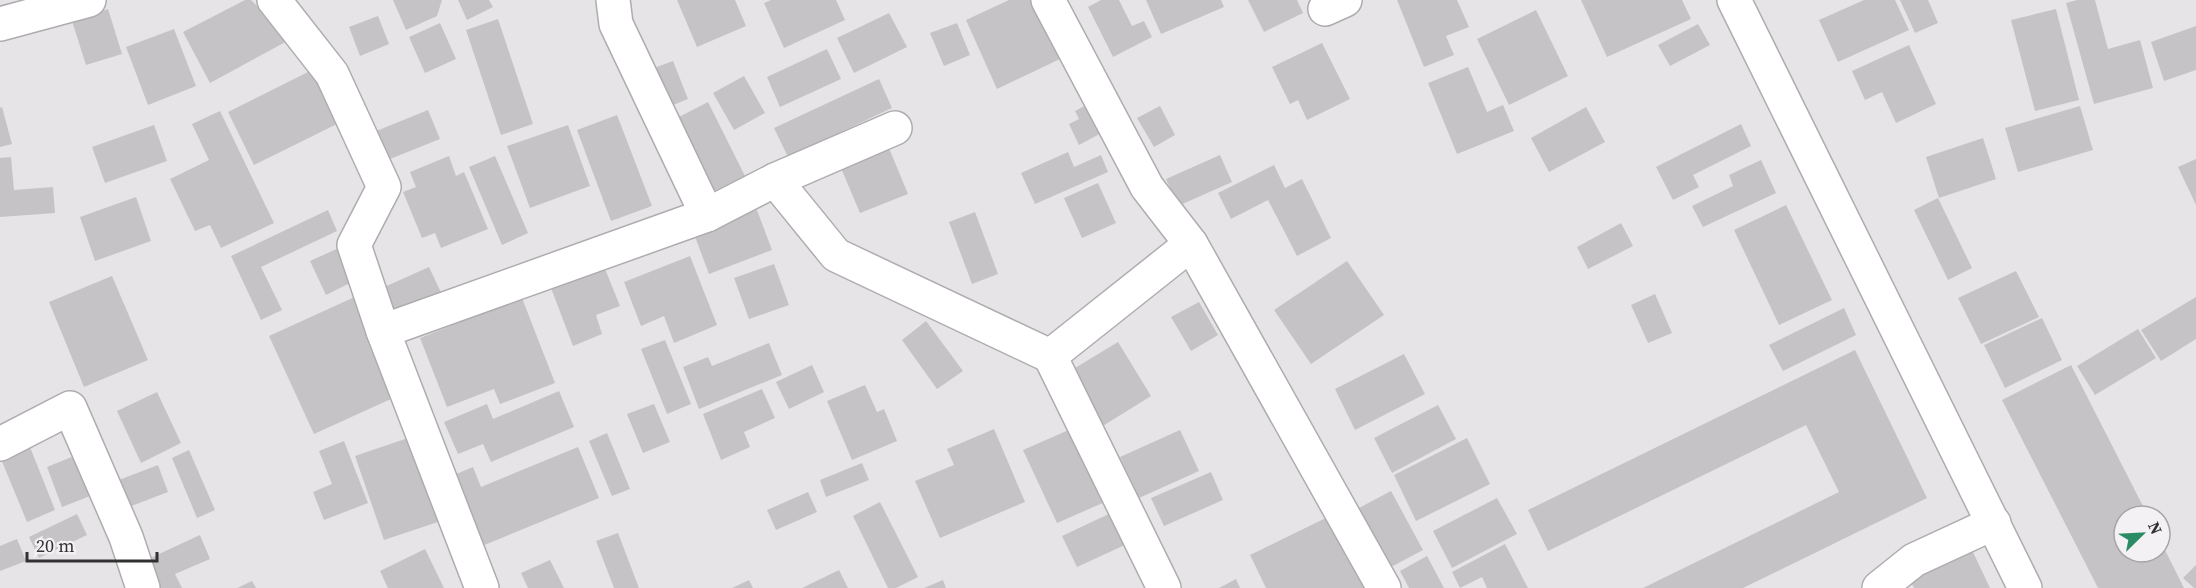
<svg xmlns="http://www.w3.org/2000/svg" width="2196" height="588" font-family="'Source Serif 4',serif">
	<rect width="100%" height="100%" fill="#e7e4e8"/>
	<g fill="#c6c3c7">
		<polygon points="245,0 251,0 291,39 210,83 183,32"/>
		<polygon points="393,0 442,0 437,16 406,30"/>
		<polygon points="458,0 489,0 493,7 467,20"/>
		<polygon points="677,0 735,0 746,26 697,47"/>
		<polygon points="771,0 836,0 845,20 784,48 764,3"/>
		<polygon points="1009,0 1032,0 1060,59 997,89 966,20"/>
		<polygon points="1101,0 1119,0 1132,26 1144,21 1152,37 1113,57 1088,7"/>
		<polygon points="1146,0 1221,0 1224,7 1161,34"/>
		<polygon points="1248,0 1297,0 1303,13 1264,32"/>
		<polygon points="1397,0 1457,0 1469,27 1446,36 1454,55 1424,67"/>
		<polygon points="1581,0 1682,0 1691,19 1607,57"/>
		<polygon points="1864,0 1895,0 1909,30 1838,62 1819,20"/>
		<polygon points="1900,0 1928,0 1938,23 1915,33"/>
		<polygon points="2077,0 2095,0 2108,49 2140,40 2153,88 2094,104 2066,3"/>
		<polygon points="108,9 122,54 86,65 72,21"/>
		<polygon points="2056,9 2079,100 2035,111 2011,20"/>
		<polygon points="1536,10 1568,76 1509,105 1477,39"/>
		<polygon points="889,13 907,47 854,73 837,38"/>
		<polygon points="378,16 389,44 360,56 349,27"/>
		<polygon points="498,19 533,124 501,135 466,30"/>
		<polygon points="440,23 456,59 425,73 409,37"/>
		<polygon points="957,23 970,55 944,66 930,33"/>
		<polygon points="1698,24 1710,45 1670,66 1658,45"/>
		<polygon points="2196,26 2196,70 2164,81 2151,42"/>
		<polygon points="174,29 196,86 148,105 126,47"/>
		<polygon points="1322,43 1350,99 1307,120 1298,100 1290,104 1272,67"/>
		<polygon points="1909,45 1936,104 1896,123 1882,92 1865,100 1852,71"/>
		<polygon points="827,49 841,79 780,107 767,77"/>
		<polygon points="673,61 688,99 661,110 646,71"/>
		<polygon points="1468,67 1487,112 1503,105 1514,131 1457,154 1428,83"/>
		<polygon points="314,69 341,122 254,165 228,112"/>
		<polygon points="744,76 765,113 734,130 713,93"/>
		<polygon points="879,79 892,108 788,157 774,128"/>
		<polygon points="708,102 745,176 712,192 675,119"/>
		<polygon points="1092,102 1107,130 1079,145 1069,124 1079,119 1075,111"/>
		<polygon points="1160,106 1175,135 1154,147 1137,118"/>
		<polygon points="2080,106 2093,150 2018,172 2005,128"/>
		<polygon points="2,107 12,144 0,147 0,108"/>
		<polygon points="1586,107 1605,142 1549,172 1531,138"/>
		<polygon points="428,110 440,139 380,163 369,134"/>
		<polygon points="220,111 274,223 221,248 210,225 195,231 170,179 209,160 192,124"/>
		<polygon points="617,115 652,206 611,221 577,130"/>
		<polygon points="1741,124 1751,146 1693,175 1699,187 1673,200 1656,167"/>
		<polygon points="154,125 167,161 105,183 92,147"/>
		<polygon points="568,125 590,186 530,208 507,146"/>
		<polygon points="1983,138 1996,179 1939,198 1926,157"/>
		<polygon points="886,141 908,194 860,213 838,161"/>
		<polygon points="1068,152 1074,167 1101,155 1108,172 1035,204 1021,173"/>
		<polygon points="1220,155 1232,182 1178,206 1166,179"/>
		<polygon points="449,156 456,176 464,172 488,229 441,248 435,233 422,238 403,192 416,187 410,172"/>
		<polygon points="495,156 528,233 502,245 469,167"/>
		<polygon points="11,157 14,190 53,187 55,213 0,217 0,158"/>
		<polygon points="2196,159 2196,205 2178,167"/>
		<polygon points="1761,160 1776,193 1703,227 1692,206 1733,186 1729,175"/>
		<polygon points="1274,165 1285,188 1302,179 1331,238 1297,256 1268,200 1231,219 1218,193"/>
		<polygon points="1098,183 1116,223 1082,238 1064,198"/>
		<polygon points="136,197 151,241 95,261 80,217"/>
		<polygon points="1938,198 1972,268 1948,280 1914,210"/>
		<polygon points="1786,205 1832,300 1779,325 1734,230"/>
		<polygon points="328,210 337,231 261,267 282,310 261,320 231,256"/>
		<polygon points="757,210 772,250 709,274 694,234"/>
		<polygon points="975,212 998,274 972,284 949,222"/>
		<polygon points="1621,223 1633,246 1588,269 1577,247"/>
		<polygon points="341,247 356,280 326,295 310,261"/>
		<polygon points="690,256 717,325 674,343 664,316 641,326 624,282"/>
		<polygon points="601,259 620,306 596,315 602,334 573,346 548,280"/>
		<polygon points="1347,261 1384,315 1311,364 1274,310"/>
		<polygon points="774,264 789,305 749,319 734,278"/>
		<polygon points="429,267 445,301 398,322 382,288"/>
		<polygon points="2016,271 2039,317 1981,344 1958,298"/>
		<polygon points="112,276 148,360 84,387 49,302"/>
		<polygon points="1655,294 1672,333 1648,343 1631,305"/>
		<polygon points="359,295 404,393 314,434 269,336"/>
		<polygon points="2196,297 2196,339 2161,361 2141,330"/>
		<polygon points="522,298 555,383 500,404 494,389 447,407 420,338"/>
		<polygon points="1199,302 1218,335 1191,351 1171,317"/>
		<polygon points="1844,308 1856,335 1783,371 1769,345"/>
		<polygon points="2042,318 2062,360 2005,388 1984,345"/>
		<polygon points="926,321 963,371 937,389 902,340"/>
		<polygon points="2138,329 2156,358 2095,395 2077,366"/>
		<polygon points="665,340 691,404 667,414 641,349"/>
		<polygon points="1118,342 1151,396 1098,429 1065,374"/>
		<polygon points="769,343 782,375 699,409 683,367 708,357 712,366"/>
		<polygon points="1855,350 1927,498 1743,588 1643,588 1839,492 1806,425 1548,551 1528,510"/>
		<polygon points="1404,354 1425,394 1355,430 1335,389"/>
		<polygon points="812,365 824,392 789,409 776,382"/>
		<polygon points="2071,365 2148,516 2124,516 2124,552 2160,552 2160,540 2184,588 2098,588 2002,400"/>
		<polygon points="865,385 877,412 884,409 897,441 852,460 827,401"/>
		<polygon points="762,389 775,418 744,432 750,447 721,460 703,414"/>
		<polygon points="559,391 574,427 491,462 483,444 458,454 444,422 487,404 493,419"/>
		<polygon points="157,392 181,443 141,463 117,411"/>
		<polygon points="654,404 670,442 643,453 627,414"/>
		<polygon points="1438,405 1456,439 1392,473 1374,438"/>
		<polygon points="994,429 1025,502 940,538 915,481 954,465 947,449"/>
		<polygon points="1071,429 1105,502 1057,523 1023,450"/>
		<polygon points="1180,430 1199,471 1139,498 1120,457"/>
		<polygon points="607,433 630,489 612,496 589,441"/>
		<polygon points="411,437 441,521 384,540 355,456"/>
		<polygon points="1467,438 1490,484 1416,521 1394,475"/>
		<polygon points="344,441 368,503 324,520 313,492 332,484 319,451"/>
		<polygon points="30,447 55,510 27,522 1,459"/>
		<polygon points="578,447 599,498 477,548 449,477 473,467 481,487"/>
		<polygon points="189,450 215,510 197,518 172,458"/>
		<polygon points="74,456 90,496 62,507 47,467"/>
		<polygon points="862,463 869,480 826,497 820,480"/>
		<polygon points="158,465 168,492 121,510 111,483"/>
		<polygon points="1211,472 1223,500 1164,526 1151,498"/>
		<polygon points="1391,491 1423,550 1391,567 1359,508"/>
		<polygon points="808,492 817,512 776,530 767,510"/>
		<polygon points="1497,498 1517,534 1452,568 1433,531"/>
		<polygon points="880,502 918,577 896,588 888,588 853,516"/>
		<polygon points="1113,512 1127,544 1077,567 1062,536"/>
		<polygon points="1338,512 1375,588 1266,588 1250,555"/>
		<polygon points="77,514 87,535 39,558 29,537"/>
		<polygon points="618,533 639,588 614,588 596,541"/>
		<polygon points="200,535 210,559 175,574 182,588 158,588 146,560"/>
		<polygon points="17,539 26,561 0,571 0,546"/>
		<polygon points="1505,544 1528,588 1487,588 1482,577 1460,588 1452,572"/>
		<polygon points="1971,548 1990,588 1914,588 1909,578"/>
		<polygon points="425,549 444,588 388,588 380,571"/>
		<polygon points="1427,556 1444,588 1409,588 1400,571"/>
		<polygon points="550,560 564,588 528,588 521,573"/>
		<polygon points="2196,565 2196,588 2194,588 2183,578"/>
		<polygon points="839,570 848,588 802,588"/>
		<polygon points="1236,579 1240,588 1219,588"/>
		<polygon points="749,580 753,588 732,588"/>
		<polygon points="943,580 946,588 924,588"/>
		<polygon points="252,581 256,588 237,588"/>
	</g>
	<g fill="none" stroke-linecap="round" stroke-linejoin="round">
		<g stroke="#afacb0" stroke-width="36">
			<g id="minor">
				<polyline points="274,0 332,74 384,187 354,245 383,331"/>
				<polyline points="613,0 616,24 707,215"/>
				<polyline points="1048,0 1147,187 1191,244 1384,588"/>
				<polyline points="1734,0 2025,588"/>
				<polyline points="1325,9 1345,0"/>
				<polyline points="0,24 89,0"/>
				<polyline points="775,180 836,255 1050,356 1191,244"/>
				<polyline points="1050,356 1164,588"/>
				<polyline points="0,444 70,408 126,537 143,588"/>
				<polyline points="482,588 383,331 707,215 775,180 895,128"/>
				<polyline points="1879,588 1914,560 1994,523"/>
			</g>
		</g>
		<use href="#minor" stroke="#fff" stroke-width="33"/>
	</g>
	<g transform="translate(2142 534) rotate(66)"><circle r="28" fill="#f4f1f5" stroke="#a6a4a7" stroke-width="1.5"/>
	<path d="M0-4.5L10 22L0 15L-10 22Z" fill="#2b8b64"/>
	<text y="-9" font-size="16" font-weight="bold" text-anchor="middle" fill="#323132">N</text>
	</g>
	<path d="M27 552v9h130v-9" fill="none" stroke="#323132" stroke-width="3"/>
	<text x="36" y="552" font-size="18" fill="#323132" stroke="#f4f1f5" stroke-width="4.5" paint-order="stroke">20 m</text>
</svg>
